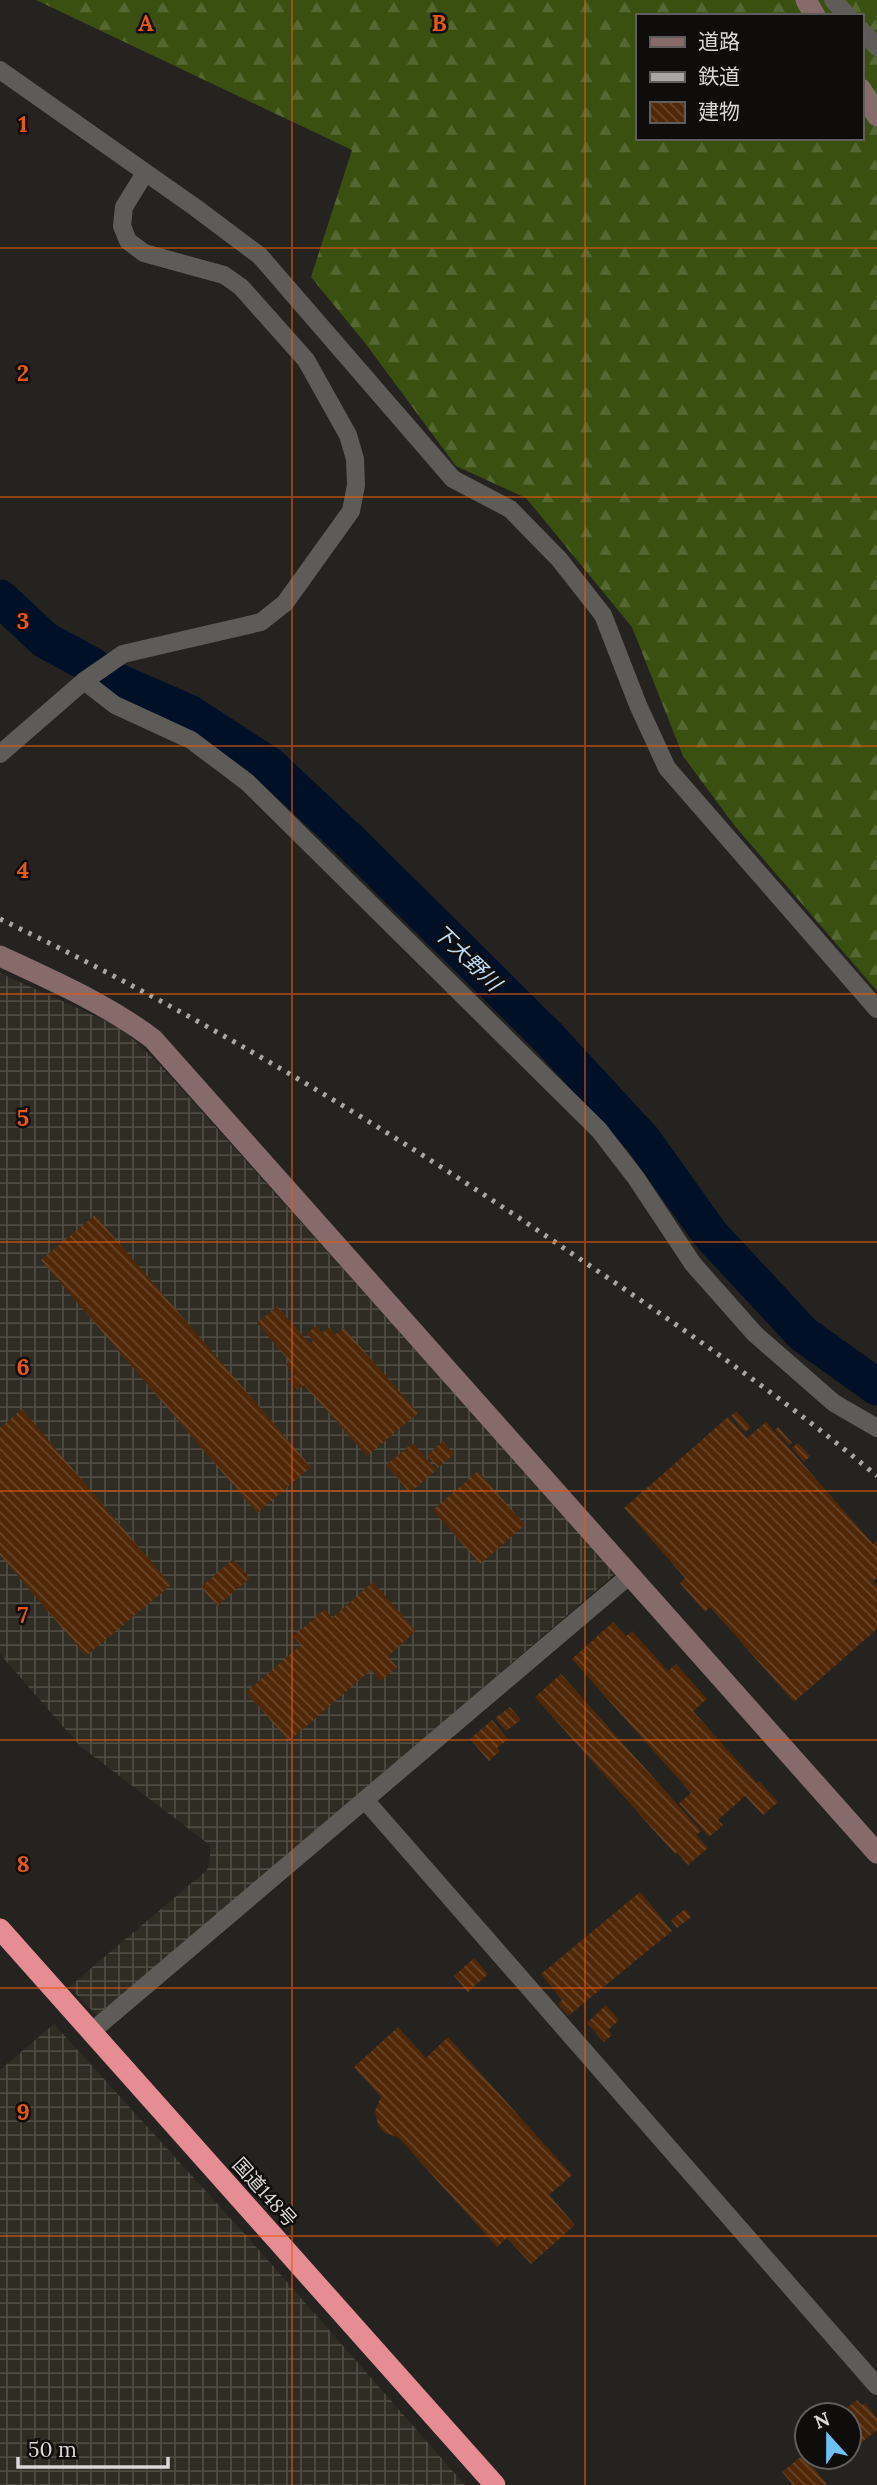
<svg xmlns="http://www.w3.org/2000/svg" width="877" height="2485" font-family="Lora,'Noto Sans JP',serif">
	<defs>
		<pattern id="industrial-grid" width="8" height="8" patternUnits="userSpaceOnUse" patternTransform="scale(1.75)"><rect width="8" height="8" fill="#2f2c23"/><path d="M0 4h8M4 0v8" fill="none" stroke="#4d4a42"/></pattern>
		<pattern id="forest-firs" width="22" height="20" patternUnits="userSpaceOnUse" patternTransform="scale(1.75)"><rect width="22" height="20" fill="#3a5010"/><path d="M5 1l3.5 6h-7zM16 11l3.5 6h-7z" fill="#566832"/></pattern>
		<pattern id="building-back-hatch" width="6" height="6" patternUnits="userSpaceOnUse" patternTransform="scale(1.75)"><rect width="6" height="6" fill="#512807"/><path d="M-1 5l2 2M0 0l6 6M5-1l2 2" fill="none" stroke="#69462a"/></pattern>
	</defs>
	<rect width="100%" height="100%" fill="#252320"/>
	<g fill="url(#industrial-grid)">
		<polygon points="0,973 121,1028 159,1064 616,1573 100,2019 69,1987 207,1870 210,1861 210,1845 80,1746 0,1654"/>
		<polygon points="54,2024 251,2241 465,2485 0,2485 0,2070"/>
	</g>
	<path fill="url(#forest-firs)" fill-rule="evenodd" d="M36,0H877V991L734,825L683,756L632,627L526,498L456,466L365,343L311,277L352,150ZM637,16H861V138H637Z"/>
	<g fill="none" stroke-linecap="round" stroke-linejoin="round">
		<polyline stroke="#001027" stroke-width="37" points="0,598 45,640 91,665 111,679 189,713 269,765 352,843 548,1037 643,1140 710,1234 803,1334 877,1387"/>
	</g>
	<g fill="url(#building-back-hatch)">
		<polygon points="95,1215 311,1467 257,1513 41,1260"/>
		<polygon points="277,1306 310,1344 313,1341 307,1334 316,1326 322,1333 329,1327 335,1335 344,1328 418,1413 367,1456 304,1385 298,1390 289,1379 295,1375 286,1364 289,1361 257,1323"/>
		<polygon points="22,1409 171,1585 86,1656 0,1555 0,1428"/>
		<polygon points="736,1411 751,1427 745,1432 731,1416"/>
		<polygon points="728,1417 747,1438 766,1422 873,1544 877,1540 877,1578 873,1581 877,1586 877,1629 794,1702 710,1607 705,1612 680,1583 685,1578 624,1508"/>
		<polygon points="778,1427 792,1443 789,1445 775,1430"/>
		<polygon points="443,1441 454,1454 438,1468 427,1455"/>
		<polygon points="413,1443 436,1470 410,1493 386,1465"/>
		<polygon points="798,1443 810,1456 804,1462 792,1448"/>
		<polygon points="478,1471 525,1525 480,1564 433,1510"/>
		<polygon points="233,1559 250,1578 217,1606 201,1587"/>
		<polygon points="373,1582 416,1631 388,1656 397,1667 381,1681 371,1670 289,1741 246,1692 301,1645 293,1636 325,1609 332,1618"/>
		<polygon points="613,1622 626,1636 632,1631 668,1671 676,1664 707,1699 693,1711 757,1783 759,1781 778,1802 763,1815 745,1796 718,1820 723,1825 709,1837 679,1803 691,1793 572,1659"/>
		<polygon points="561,1674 701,1831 696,1835 708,1848 688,1865 677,1852 675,1854 535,1697"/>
		<polygon points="510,1707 521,1720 506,1731 495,1718"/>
		<polygon points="492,1720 508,1739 497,1748 500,1751 489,1761 470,1739"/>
		<polygon points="640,1892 672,1931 568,2016 558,2004 562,2000 541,1974"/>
		<polygon points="685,1909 691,1917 677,1928 671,1920"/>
		<polygon points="474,1958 488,1974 468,1992 454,1976"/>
		<polygon points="606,2005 619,2020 608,2030 612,2035 604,2042 587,2023"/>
		<polygon points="398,2027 426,2058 448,2037 572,2175 549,2195 575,2225 531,2264 507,2238 497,2247 398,2137 385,2133 378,2125 375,2111 381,2097 354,2067"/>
		<polygon points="857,2400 862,2405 865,2403 877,2418 877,2430 849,2452 849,2415 838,2415"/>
		<polygon points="803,2455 827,2484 825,2485 793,2485 782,2472"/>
	</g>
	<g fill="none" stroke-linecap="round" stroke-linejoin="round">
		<g stroke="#5e5c58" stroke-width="18">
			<polyline points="833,0 848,16"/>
			<polyline points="861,30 877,47"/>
			<polyline points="0,70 196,208 260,256 453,479 510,509 559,559 603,615 638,705 667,768 877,1009"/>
			<polyline points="84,681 115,705 191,740 247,782 599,1130 636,1178 693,1264 755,1334 834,1403 877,1428"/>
			<polyline points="0,754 84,681 123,654 261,622 285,603 351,511 356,485 355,459 348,435 306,360 241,287 224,275 144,253 128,241 122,226 124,207 145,173"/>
			<polyline points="365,1800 877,2386"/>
			<polyline points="91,2032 630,1575"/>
		</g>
		<g stroke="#876b6a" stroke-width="21">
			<polyline points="806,0 815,16"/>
			<polyline points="861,89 877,116"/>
			<path d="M0,956C53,981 107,1004 153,1039L877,1853"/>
		</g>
		<polyline stroke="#e68d93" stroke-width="21" points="0,1929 495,2485"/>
		<path stroke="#a8a7a5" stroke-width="5" stroke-dasharray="3.5 7" stroke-linecap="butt" d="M0,919C200,1015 391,1130 574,1255C678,1325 781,1396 877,1476"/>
	</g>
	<path fill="none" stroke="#e8590c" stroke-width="2" stroke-opacity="0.55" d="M292,0V2485M585,0V2485M0,248H877M0,497H877M0,746H877M0,994H877M0,1242H877M0,1491H877M0,1740H877M0,1988H877M0,2236H877"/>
	<g text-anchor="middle" stroke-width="5" stroke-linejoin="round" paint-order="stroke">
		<g font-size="19" fill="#d9d8d6" stroke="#0e0d0b">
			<text transform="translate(265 2192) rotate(48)" y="7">国道148号</text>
		</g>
		<g font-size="21" font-style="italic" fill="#bfdcf7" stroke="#0e0d0b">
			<text transform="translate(467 958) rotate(44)" y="7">下大野川</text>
		</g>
	</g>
	<g font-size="23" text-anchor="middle" font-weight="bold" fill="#e8590c" stroke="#0e0d0b" stroke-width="5" stroke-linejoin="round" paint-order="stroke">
		<text x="146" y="31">A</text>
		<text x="439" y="31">B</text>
		<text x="23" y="132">1</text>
		<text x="23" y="381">2</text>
		<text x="23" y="629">3</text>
		<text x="23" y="878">4</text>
		<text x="23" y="1126">5</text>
		<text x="23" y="1375">6</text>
		<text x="23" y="1623">7</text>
		<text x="23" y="1872">8</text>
		<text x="23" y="2120">9</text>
	</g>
	<rect x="636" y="14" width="228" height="126" fill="#0e0d0b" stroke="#5f5e5c" stroke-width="2"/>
	<rect x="650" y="37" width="35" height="10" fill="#876b6a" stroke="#5f5e5c" stroke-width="2"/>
	<text x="698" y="49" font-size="21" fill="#d9d8d6">道路</text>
	<rect x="650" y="72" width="35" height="10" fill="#a8a7a5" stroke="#5f5e5c" stroke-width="2"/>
	<text x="698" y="84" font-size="21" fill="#d9d8d6">鉄道</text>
	<rect x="650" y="102" width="35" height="21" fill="url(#building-back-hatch)" stroke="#5f5e5c" stroke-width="2"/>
	<text x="698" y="119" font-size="21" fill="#d9d8d6">建物</text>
	<g transform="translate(828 2436) rotate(339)"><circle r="33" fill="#0e0d0b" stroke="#5f5e5c" stroke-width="2"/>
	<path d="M0-5L12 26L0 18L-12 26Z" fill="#6cc3f2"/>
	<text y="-10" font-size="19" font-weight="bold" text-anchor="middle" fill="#d9d8d6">N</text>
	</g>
	<path d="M18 2457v10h150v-10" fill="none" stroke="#d9d8d6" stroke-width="3.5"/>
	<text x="28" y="2457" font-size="21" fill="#d9d8d6" stroke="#0e0d0b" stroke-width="5" paint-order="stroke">50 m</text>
</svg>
